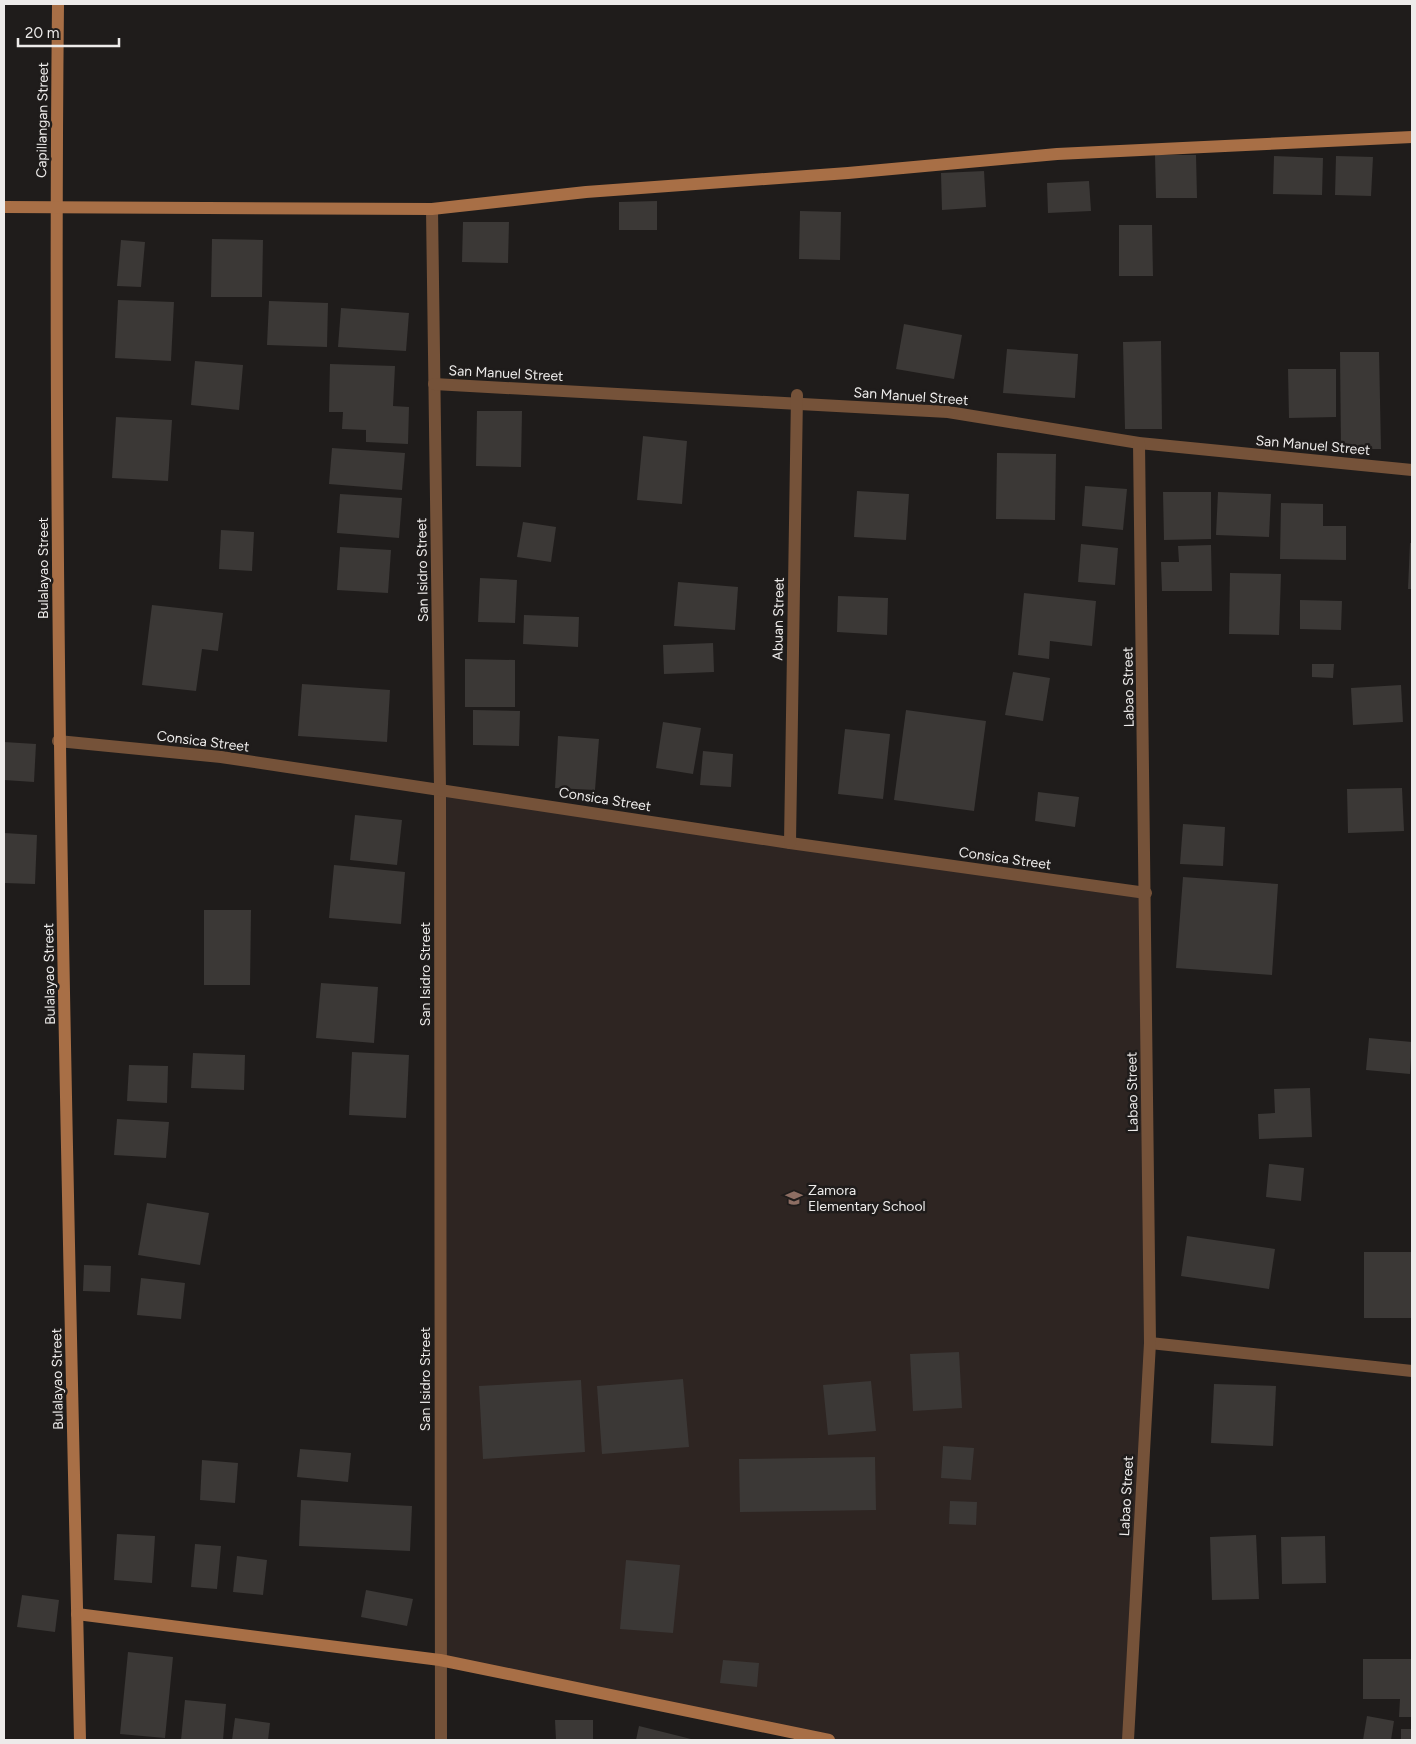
<svg xmlns="http://www.w3.org/2000/svg" width="1416" height="1744" font-family="Figtree,sans-serif">
	<rect width="100%" height="100%" fill="#1f1c1b"/>
	<polygon fill="#2e2522" points="440,789 1146,893 1150,1343 1128,1740 829,1740 440,1660"/>
	<g fill="#3b3836">
		<polygon points="1155,155 1196,155 1197,198 1156,198"/>
		<polygon points="1274,156 1323,158 1322,195 1273,194"/>
		<polygon points="1336,156 1373,157 1371,196 1335,195"/>
		<polygon points="984,171 986,207 942,210 941,173"/>
		<polygon points="1089,181 1091,211 1048,213 1047,183"/>
		<polygon points="657,201 657,230 619,230 619,202"/>
		<polygon points="800,211 841,212 840,260 799,259"/>
		<polygon points="463,222 509,222 508,263 462,262"/>
		<polygon points="1119,225 1152,225 1153,276 1119,276"/>
		<polygon points="212,239 263,240 262,297 211,297"/>
		<polygon points="121,240 145,242 141,287 117,286"/>
		<polygon points="118,300 174,302 171,361 115,358"/>
		<polygon points="269,301 328,303 327,347 267,345"/>
		<polygon points="341,308 409,313 406,351 338,347"/>
		<polygon points="904,324 962,335 954,379 896,369"/>
		<polygon points="1161,341 1162,429 1125,429 1123,342"/>
		<polygon points="1007,349 1078,354 1075,398 1003,393"/>
		<polygon points="1340,352 1379,352 1381,449 1341,449"/>
		<polygon points="195,361 243,365 239,410 191,405"/>
		<polygon points="330,364 395,366 393,406 409,407 408,444 366,442 366,430 342,429 343,412 329,412"/>
		<polygon points="1288,369 1336,369 1336,417 1289,418"/>
		<polygon points="477,411 522,411 521,467 476,466"/>
		<polygon points="116,417 172,420 168,481 112,478"/>
		<polygon points="643,436 687,441 682,504 637,500"/>
		<polygon points="332,448 405,453 402,490 329,484"/>
		<polygon points="997,453 1056,454 1055,520 996,519"/>
		<polygon points="1085,486 1127,489 1123,530 1082,526"/>
		<polygon points="857,491 909,494 906,540 854,537"/>
		<polygon points="1163,492 1211,492 1211,539 1164,540"/>
		<polygon points="1218,492 1271,494 1269,537 1216,535"/>
		<polygon points="340,494 402,498 399,538 337,533"/>
		<polygon points="1281,503 1323,504 1323,526 1346,526 1346,560 1280,559"/>
		<polygon points="523,522 556,527 551,562 517,557"/>
		<polygon points="221,530 254,532 252,571 219,569"/>
		<polygon points="1410,543 1412,543 1412,589 1408,589"/>
		<polygon points="1081,544 1118,548 1115,585 1078,582"/>
		<polygon points="1211,545 1212,591 1162,591 1161,562 1179,562 1178,546"/>
		<polygon points="340,547 391,550 388,593 337,590"/>
		<polygon points="1230,573 1281,574 1279,635 1229,634"/>
		<polygon points="480,578 517,580 515,623 478,622"/>
		<polygon points="678,582 738,587 735,630 674,626"/>
		<polygon points="1024,593 1096,601 1092,646 1050,641 1049,659 1018,655"/>
		<polygon points="838,596 888,598 887,635 837,632"/>
		<polygon points="1300,600 1342,601 1341,630 1300,629"/>
		<polygon points="152,605 223,613 218,651 202,649 196,691 142,685"/>
		<polygon points="524,615 579,617 578,647 523,644"/>
		<polygon points="713,643 714,672 664,674 663,645"/>
		<polygon points="465,659 515,660 515,707 465,707"/>
		<polygon points="1312,664 1334,664 1333,678 1312,677"/>
		<polygon points="1013,672 1050,678 1043,721 1005,715"/>
		<polygon points="302,684 390,690 387,742 298,736"/>
		<polygon points="1401,685 1403,722 1353,725 1351,688"/>
		<polygon points="473,710 520,711 519,746 473,745"/>
		<polygon points="906,710 986,721 974,811 894,800"/>
		<polygon points="663,722 701,728 693,774 656,768"/>
		<polygon points="845,729 890,734 883,799 838,794"/>
		<polygon points="558,736 599,739 595,790 555,788"/>
		<polygon points="4,742 36,744 34,782 4,780"/>
		<polygon points="703,751 733,754 731,787 700,785"/>
		<polygon points="1402,788 1404,831 1348,833 1347,789"/>
		<polygon points="1038,792 1079,797 1075,827 1035,821"/>
		<polygon points="355,815 402,820 397,865 350,860"/>
		<polygon points="1183,824 1225,827 1223,866 1180,864"/>
		<polygon points="4,833 37,835 35,884 4,883"/>
		<polygon points="334,865 405,872 401,924 329,918"/>
		<polygon points="1183,877 1278,884 1272,975 1176,968"/>
		<polygon points="204,910 251,910 250,985 204,985"/>
		<polygon points="321,983 378,987 374,1043 316,1038"/>
		<polygon points="1369,1038 1412,1042 1410,1074 1366,1070"/>
		<polygon points="352,1052 409,1055 406,1118 349,1115"/>
		<polygon points="193,1053 245,1055 244,1090 191,1088"/>
		<polygon points="129,1065 168,1066 167,1103 127,1101"/>
		<polygon points="1310,1088 1312,1137 1259,1139 1258,1114 1275,1113 1274,1089"/>
		<polygon points="117,1119 169,1122 166,1158 114,1155"/>
		<polygon points="1269,1164 1304,1168 1301,1201 1266,1197"/>
		<polygon points="147,1203 209,1213 200,1265 138,1255"/>
		<polygon points="1187,1236 1275,1249 1269,1289 1181,1276"/>
		<rect x="1364" y="1252" width="48" height="66"/>
		<polygon points="84,1265 111,1266 110,1292 83,1291"/>
		<polygon points="141,1278 185,1283 181,1319 137,1315"/>
		<polygon points="959,1352 962,1408 913,1411 910,1354"/>
		<polygon points="683,1379 689,1447 602,1454 597,1386"/>
		<polygon points="581,1380 585,1452 483,1459 479,1386"/>
		<polygon points="871,1381 876,1431 828,1435 823,1385"/>
		<polygon points="1214,1384 1276,1386 1273,1446 1211,1443"/>
		<polygon points="943,1446 974,1448 971,1480 941,1478"/>
		<polygon points="300,1449 351,1453 348,1482 297,1477"/>
		<polygon points="875,1457 876,1510 740,1512 739,1459"/>
		<polygon points="202,1460 238,1463 235,1503 200,1500"/>
		<polygon points="301,1500 412,1506 410,1551 299,1546"/>
		<polygon points="950,1501 977,1502 976,1525 949,1524"/>
		<polygon points="117,1534 155,1536 152,1583 114,1580"/>
		<polygon points="1256,1535 1259,1599 1212,1600 1210,1537"/>
		<polygon points="1325,1536 1326,1583 1282,1584 1281,1537"/>
		<polygon points="195,1544 221,1546 217,1589 191,1587"/>
		<polygon points="237,1556 267,1560 263,1595 233,1592"/>
		<polygon points="626,1560 680,1565 673,1633 620,1629"/>
		<polygon points="366,1590 413,1599 407,1626 361,1617"/>
		<polygon points="22,1595 59,1600 55,1632 17,1627"/>
		<polygon points="128,1652 173,1657 165,1738 120,1734"/>
		<polygon points="1363,1659 1412,1659 1412,1717 1399,1717 1400,1699 1363,1699"/>
		<polygon points="723,1660 759,1663 757,1687 720,1683"/>
		<polygon points="185,1700 226,1704 223,1740 181,1740"/>
		<polygon points="1367,1716 1394,1721 1391,1740 1363,1740"/>
		<polygon points="235,1718 270,1723 268,1740 232,1740"/>
		<polygon points="555,1720 593,1720 593,1740 556,1740"/>
		<polygon points="639,1726 695,1740 636,1740"/>
		<rect x="1401" y="1729" width="11" height="11"/>
	</g>
	<g fill="none" stroke-linecap="round" stroke-linejoin="round">
		<g stroke="#755239" stroke-width="12">
			<polyline points="432,209 440,789 441,1740"/>
			<polyline points="434,384 948,412 1139,443 1412,470"/>
			<polyline points="58,741 221,757 790,843 1146,893"/>
			<polyline points="790,843 797,395"/>
			<polyline points="1150,1343 1412,1371"/>
			<polyline points="1128,1740 1150,1343 1139,443"/>
		</g>
		<g stroke="#a86f46" stroke-width="12">
			<path d="M58,4C52,583 67,1161 80,1740"/>
			<polyline points="4,207 432,209 586,192 848,173 1057,154 1412,137"/>
			<polyline points="77,1614 440,1660 829,1740"/>
		</g>
	</g>
	<defs>
		<g id="school-bare" transform="scale(1.35)"><path d="M0-5L7-2L0 1L-7-2ZM-4 1L0 2.5L4 1V4Q0 6-4 4Z" fill="#8d6e63" stroke="#1f1c1b" stroke-width="2.5" paint-order="stroke"/></g>
	</defs>
	<g fill-rule="evenodd">
		<use href="#school-bare" x="794" y="1198"/>
	</g>
	<g text-anchor="middle" stroke-width="5" stroke-linejoin="round" paint-order="stroke">
		<g font-size="14" fill="#edebea" stroke="#1f1c1b">
			<text transform="translate(42 120) rotate(-89)" y="5">Capillangan Street</text>
			<text transform="translate(506 373) rotate(3)" y="5">San Manuel Street</text>
			<text transform="translate(911 396) rotate(4)" y="5">San Manuel Street</text>
			<text transform="translate(1313 445) rotate(5)" y="5">San Manuel Street</text>
			<text transform="translate(43 568) rotate(-90)" y="5">Bulalayao Street</text>
			<text transform="translate(422 570) rotate(-91)" y="5">San Isidro Street</text>
			<text transform="translate(778 619) rotate(-89)" y="5">Abuan Street</text>
			<text transform="translate(1128 687) rotate(-91)" y="5">Labao Street</text>
			<text transform="translate(203 741) rotate(7)" y="5">Consica Street</text>
			<text transform="translate(605 799) rotate(9)" y="5">Consica Street</text>
			<text transform="translate(1005 858) rotate(8)" y="5">Consica Street</text>
			<text transform="translate(49 974) rotate(-91)" y="5">Bulalayao Street</text>
			<text transform="translate(425 974) rotate(-90)" y="5">San Isidro Street</text>
			<text transform="translate(1132 1092) rotate(-91)" y="5">Labao Street</text>
			<text transform="translate(57 1379) rotate(-91)" y="5">Bulalayao Street</text>
			<text transform="translate(425 1379) rotate(-90)" y="5">San Isidro Street</text>
			<text transform="translate(1126 1496) rotate(-87)" y="5">Labao Street</text>
		</g>
		<g font-size="14" fill="#edebea" stroke="#1f1c1b" text-anchor="start">
			<text x="808" y="1195">Zamora<tspan x="808" dy="16">Elementary School</tspan></text>
		</g>
	</g>
	<rect width="1416" height="1744" fill="none" stroke="#edebea" stroke-width="10"/>
	<path d="M18 38v8h101v-8" fill="none" stroke="#edebea" stroke-width="2.5"/>
	<text x="25" y="38" font-size="15" fill="#edebea" stroke="#1f1c1b" stroke-width="4" paint-order="stroke">20 m</text>
</svg>
